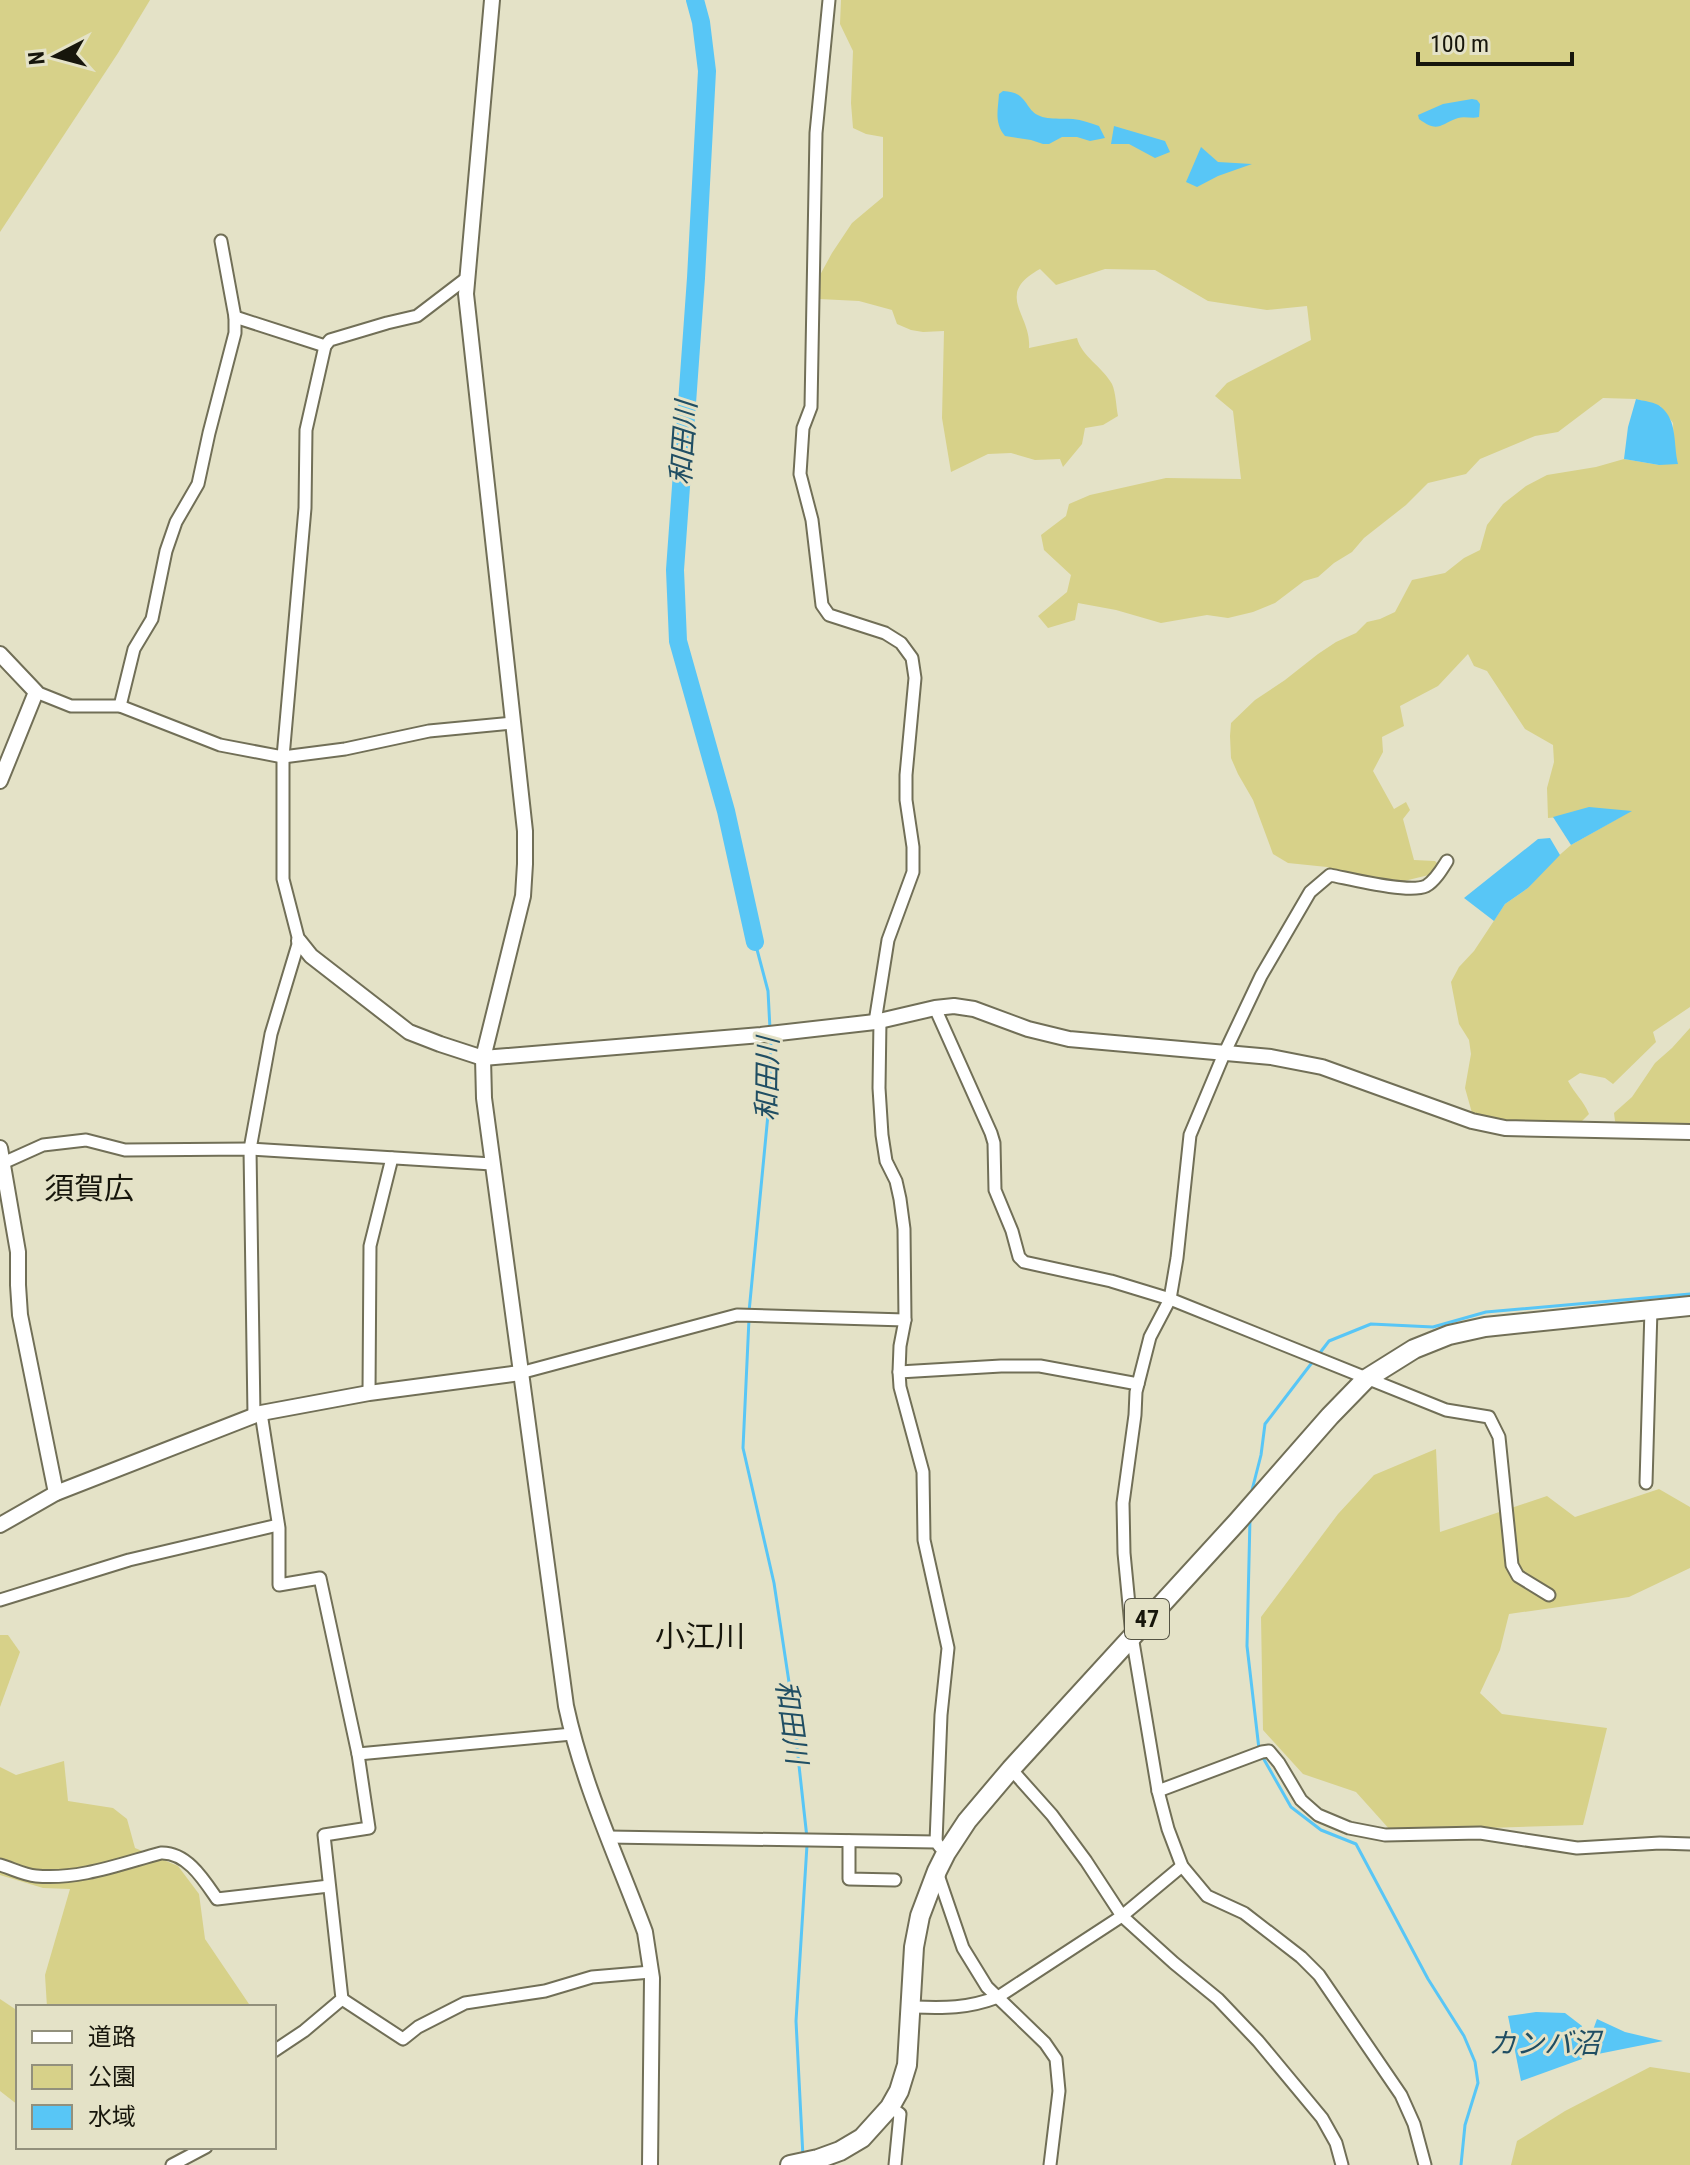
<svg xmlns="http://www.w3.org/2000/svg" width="1690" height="2165" font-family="'Roboto Condensed','Noto Sans JP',sans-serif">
	<rect width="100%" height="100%" fill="#e4e2c7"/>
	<g fill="#d7d189">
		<polygon points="0,0 150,0 118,53 0,232"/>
		<path d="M841,0H1690V1007L1653,1032L1656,1042L1613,1084L1605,1078L1580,1073L1568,1081C1575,1094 1583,1100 1589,1114L1579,1124L1530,1128L1472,1113L1465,1088L1471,1054L1469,1040L1459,1024L1451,982L1459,967L1474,951L1505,904L1528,888L1547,866L1571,845L1631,811L1548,818L1547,788L1554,762L1553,745L1525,729L1487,671L1474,666L1468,654L1438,686L1400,706L1404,726L1382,737L1383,752L1373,771L1394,809L1406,802L1410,810L1403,819L1414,860L1435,861L1439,865L1433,874L1375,888L1327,867L1288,863L1273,854L1253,800L1238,774L1231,758L1230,736L1231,723L1255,700L1285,680L1318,654L1336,642L1356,633L1367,622L1380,619L1395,612L1412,580L1445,573L1464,558L1480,550L1487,525L1503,504L1526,486L1547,475L1596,467L1624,459L1659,465L1674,448L1673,423L1660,406L1636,399L1603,398L1558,432L1535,436L1480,459L1466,474L1428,483L1406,505L1364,538L1352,552L1334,563L1318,577L1304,581L1275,603L1253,612L1228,618L1207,615L1161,623L1116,610L1078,603L1075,620L1048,628L1038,616L1067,592L1071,575L1044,550L1041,535L1066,516L1069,504L1090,495L1166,478L1241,479L1233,411L1215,396L1227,383L1311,340L1307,306L1267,310L1208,301L1155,270L1105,269L1056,285L1040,269C993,295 1032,314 1029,348L1077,338C1082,357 1102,366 1112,384C1116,393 1116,406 1118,416L1103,425L1085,428L1082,444L1063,467L1060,459L1035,460L1011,453L988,454L951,472L942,418L944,331L923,332L911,330L897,324L892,310L859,301L819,299L820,275L832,253L852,223L883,197V137L866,134L853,128L851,103L853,51L840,24Z"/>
		<polygon points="1690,1028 1690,1131 1622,1129 1615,1121 1614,1113 1632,1097 1655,1063 1672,1048"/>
		<polygon points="1436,1449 1440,1532 1547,1496 1575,1517 1659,1489 1690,1507 1690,1568 1629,1597 1509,1614 1500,1650 1480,1693 1502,1714 1607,1728 1583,1825 1391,1831 1356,1792 1303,1774 1263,1730 1261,1617 1338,1514 1374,1475"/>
		<polygon points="0,1635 8,1635 20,1652 0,1707"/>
		<polygon points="64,1761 68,1801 113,1808 127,1819 135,1848 178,1866 199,1894 205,1939 251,2007 47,2007 45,1975 70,1889 43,1888 0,1875 0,1767 16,1775"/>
		<polygon points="0,1999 18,2011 18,2105 0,2091"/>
		<polygon points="1650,2067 1690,2073 1690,2165 1511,2165 1517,2141 1565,2111"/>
	</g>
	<g fill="#58c6f6">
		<path d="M1003,91C1029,92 1024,110 1040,116C1049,120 1063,118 1073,119C1082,120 1090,123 1099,126L1105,138L1090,141L1077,137H1062L1049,144H1043L1031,140L1005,136C994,123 998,110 999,94Z"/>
		<path d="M1472,99L1477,100L1480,104L1479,117C1472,119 1465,116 1458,118C1439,125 1438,133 1419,119L1418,115L1443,104Z"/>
		<polygon points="1114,126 1165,141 1170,152 1155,158 1129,144 1111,144"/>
		<polygon points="1201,147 1218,162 1252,164 1218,176 1197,187 1186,182"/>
		<path d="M1636,399C1643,401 1656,402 1661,407C1678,421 1673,445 1678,464L1659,465L1624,459L1628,427Z"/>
		<polygon points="1589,807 1632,811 1571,845 1553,817"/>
		<polygon points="1550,838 1560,855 1528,888 1505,904 1494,921 1464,898 1538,839"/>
		<polygon points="1536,2012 1565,2013 1582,2026 1582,2059 1521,2081 1508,2016"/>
		<polygon points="1597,2019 1625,2032 1663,2041 1598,2054 1593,2030"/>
	</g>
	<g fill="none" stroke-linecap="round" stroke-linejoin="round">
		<g stroke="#58c6f6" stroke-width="3">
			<polyline points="755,942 768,991 770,1029"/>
			<polyline points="749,1312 769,1104 771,1040"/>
			<polyline points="749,1319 743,1448 774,1583 792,1702 807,1838"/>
			<polyline points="1319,1354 1329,1341 1371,1324 1433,1327 1486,1312 1690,1294"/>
			<polyline points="1251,1494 1261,1455 1265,1424 1314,1360"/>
			<polyline points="1250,1518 1247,1646 1259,1749"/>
			<polyline points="1262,1756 1291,1807 1321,1830 1356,1844 1428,1979 1464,2036 1475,2062 1478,2083 1465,2125 1461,2165"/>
			<polyline points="803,2157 796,2021 807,1845"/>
		</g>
		<polyline stroke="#58c6f6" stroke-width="18" points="695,0 701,22 707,71 696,278 675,570 678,641 726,811 755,942"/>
		<g stroke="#716f57" stroke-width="15">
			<g id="minor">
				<polyline points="829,0 816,133 811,407 803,428 800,474 812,520 822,605 829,615 885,633 901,643 912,658 915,678 906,775 906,800 913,847 913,872 888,940 875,1022"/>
				<polyline points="235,317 325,346 330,340 387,323 417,316 468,277"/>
				<polyline points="36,692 71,706 120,706 220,745 283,757 345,749 429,731 513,723"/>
				<polyline points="120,706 134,649 152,619 166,551 176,522 198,484 209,433 235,333 235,317 221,241"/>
				<polyline points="935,1008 991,1133 994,1143 995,1190 1012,1231 1019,1257 1024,1262 1111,1281 1170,1299 1446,1410 1489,1417 1499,1437 1512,1565 1518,1576 1549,1595"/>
				<polyline points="880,1020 879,1088 882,1135 886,1161 896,1181 900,1199 904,1229 905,1320 900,1346 899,1372 900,1387 923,1472 924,1540 948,1648 941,1715 936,1842"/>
				<polyline points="3,1163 43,1145 86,1140 125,1150 250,1149 492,1164"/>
				<polyline points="899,1372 1001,1366 1040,1366 1138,1384"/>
				<polyline points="520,1373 737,1315 905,1320"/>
				<polyline points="369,1393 370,1246 392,1158"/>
				<polyline points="261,1413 279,1528 279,1585 320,1578 358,1754 369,1828 324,1835 342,1999 304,2031 274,2051"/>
				<polyline points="254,1415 250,1149 271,1034 299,941 283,879 283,757 305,508 306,430 325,346"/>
				<polyline points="1646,1483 1651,1309"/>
				<polyline points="0,1600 129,1560 278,1525"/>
				<polyline points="358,1754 572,1734"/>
				<polyline points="1011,1769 1052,1815 1086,1861 1122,1916 1174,1963 1218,1999 1258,2041 1322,2118 1336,2143 1342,2165"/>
				<polyline points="1158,1791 1262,1752 1269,1751 1279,1763 1301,1800 1318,1815 1349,1828 1385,1835 1480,1833 1577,1848 1660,1843 1690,1844"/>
				<polyline points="608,1837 936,1842 940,1847"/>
				<polyline points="849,1841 849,1879 895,1880"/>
				<path d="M0,1865C11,1868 24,1875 36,1876C79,1880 120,1864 161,1853C187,1852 204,1880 217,1899L329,1886"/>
				<polyline points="937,1872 963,1948 987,1987 1045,2043 1056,2059 1059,2091 1050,2165"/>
				<polyline points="342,1999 403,2039 418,2027 465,2003 545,1991 592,1977 651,1972"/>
				<path d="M911,2007C944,2008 966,2009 998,1997L1122,1916L1182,1866"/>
				<polyline points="890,2107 900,2114 895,2165"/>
				<polyline points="172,2165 206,2147"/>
				<path d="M1425,2165L1414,2124L1401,2095L1319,1975L1301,1957L1244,1913L1207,1896L1182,1866L1168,1829L1158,1791L1132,1636L1124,1553L1123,1503L1135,1415L1136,1392L1150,1337L1170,1299L1177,1258L1190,1135L1224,1054L1261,976L1310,892L1330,875C1351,879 1409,894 1426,886C1435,881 1442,869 1447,861"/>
			</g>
		</g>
		<g stroke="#716f57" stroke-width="18">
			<g id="tertiary">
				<path d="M492,0L466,294L525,831V864L523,896L483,1058L484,1098L566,1706C583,1785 617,1857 645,1932L652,1978L650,2165"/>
				<polyline points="0,654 36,692 0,781"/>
				<polyline points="299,941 311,956 409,1032 440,1044 483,1058 761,1035 875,1022 935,1008 954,1006 974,1009 1028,1029 1069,1039 1271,1057 1322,1067 1472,1121 1505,1128 1690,1132"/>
				<polyline points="0,1148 18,1252 18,1285 20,1315 56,1493"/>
				<polyline points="0,1525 56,1493 261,1413 369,1393 520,1373"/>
			</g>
		</g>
		<g stroke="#716f57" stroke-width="22">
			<polyline id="primary" points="790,2165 818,2159 840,2151 862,2138 890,2107 899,2091 907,2065 914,1947 920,1916 937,1871 946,1853 967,1821 1011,1769 1237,1522 1330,1416 1366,1379 1414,1349 1449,1335 1485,1327 1690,1306"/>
		</g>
		<use href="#minor" stroke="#fff" stroke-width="11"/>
		<use href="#tertiary" stroke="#fff" stroke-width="14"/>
		<use href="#primary" stroke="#fff" stroke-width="18"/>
	</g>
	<g text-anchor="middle" stroke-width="6" stroke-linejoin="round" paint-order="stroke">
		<rect fill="#e4e2c7" stroke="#545344" stroke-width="2" x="1125" y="1599" width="44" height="40" rx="6"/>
		<g font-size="24" font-weight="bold" fill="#17160c">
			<text x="1147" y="1627">47</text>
		</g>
		<g font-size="28" font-style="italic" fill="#204e63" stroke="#e4e2c7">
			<text transform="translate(683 443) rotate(-86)" y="10">和田川</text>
			<text transform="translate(767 1079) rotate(-89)" y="10">和田川</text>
			<text transform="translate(792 1722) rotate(82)" y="10">和田川</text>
			<text x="1544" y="2053">カンバ沼</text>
		</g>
		<g font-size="30" fill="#17160c" stroke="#e4e2c7">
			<text x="89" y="1199">須賀広</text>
			<text x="700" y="1647">小江川</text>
		</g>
	</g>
	<rect x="16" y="2005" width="260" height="144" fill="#e4e2c7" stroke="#92907c" stroke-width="2"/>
	<rect x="32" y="2031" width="40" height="12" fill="#ffffff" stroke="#92907c" stroke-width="2"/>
	<text x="88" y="2045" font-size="24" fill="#17160c">道路</text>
	<rect x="32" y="2065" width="40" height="24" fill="#d7d189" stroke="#92907c" stroke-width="2"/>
	<text x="88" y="2085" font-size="24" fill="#17160c">公園</text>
	<rect x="32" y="2105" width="40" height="24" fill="#58c6f6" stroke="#92907c" stroke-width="2"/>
	<text x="88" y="2125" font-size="24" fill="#17160c">水域</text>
	<g transform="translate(56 56) rotate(264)" stroke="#e4e2c7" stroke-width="6" paint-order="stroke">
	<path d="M0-6L14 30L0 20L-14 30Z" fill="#17160c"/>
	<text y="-12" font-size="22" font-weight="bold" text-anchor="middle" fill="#17160c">N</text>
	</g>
	<path d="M1418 52v12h154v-12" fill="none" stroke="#17160c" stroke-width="4"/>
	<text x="1430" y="52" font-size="24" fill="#17160c" stroke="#e4e2c7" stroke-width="6" paint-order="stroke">100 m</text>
</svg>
